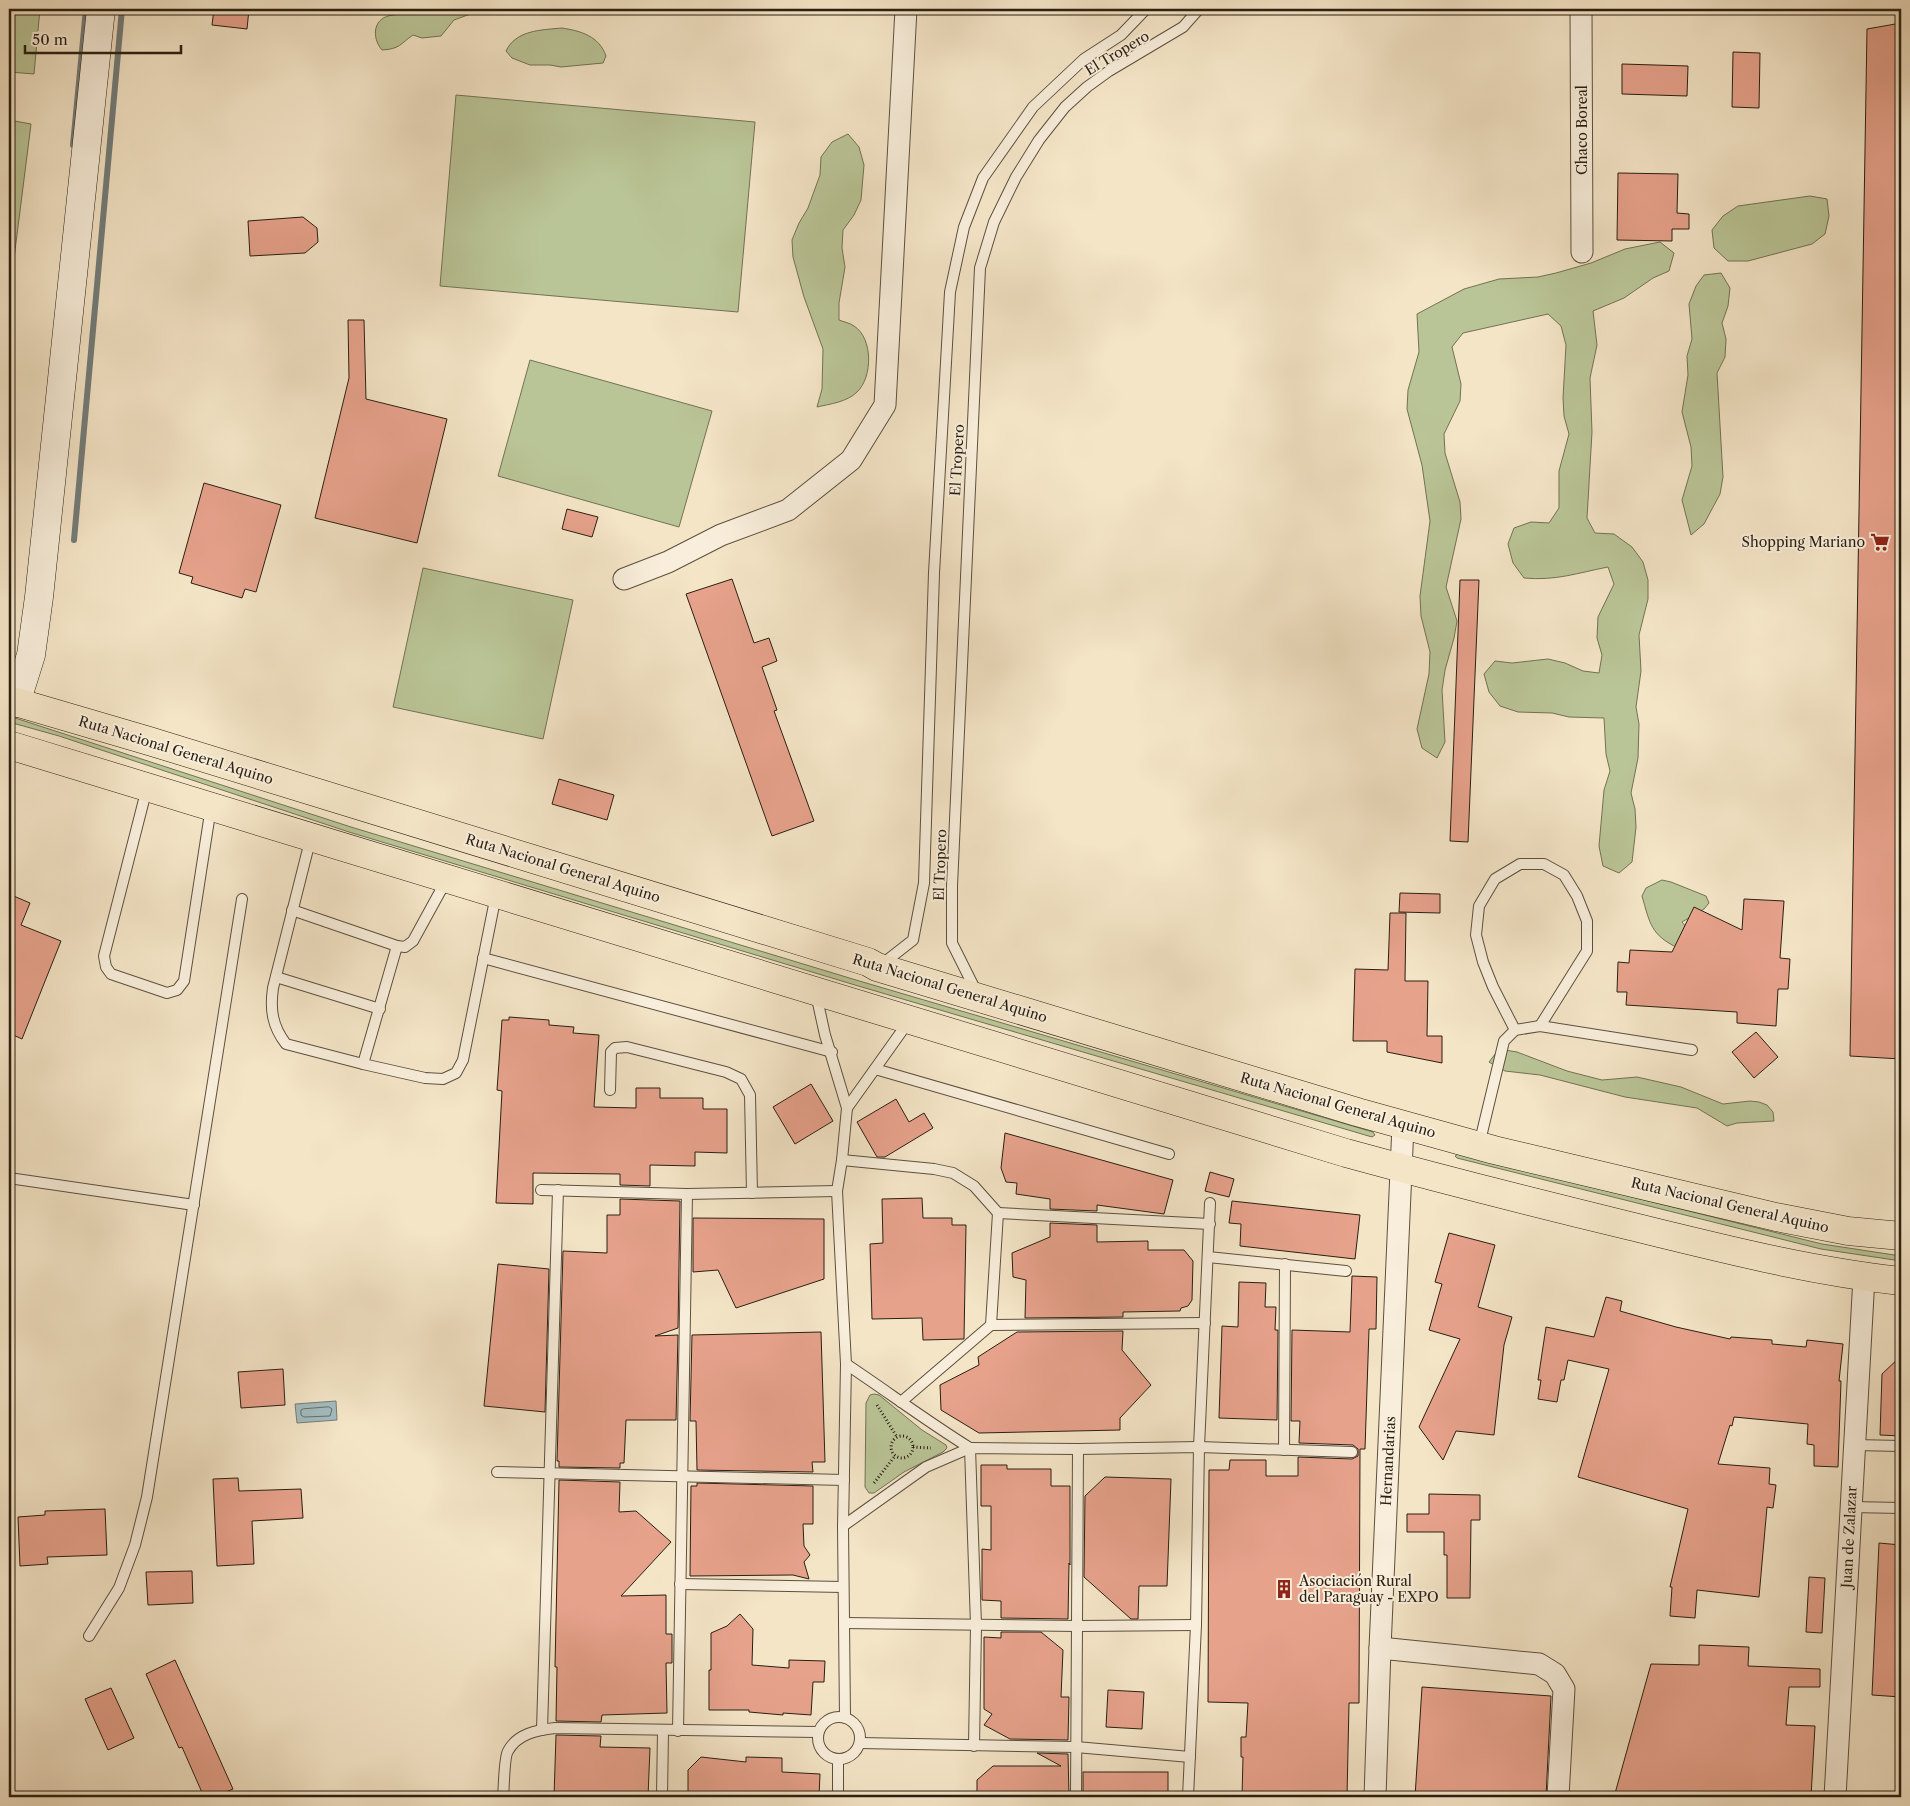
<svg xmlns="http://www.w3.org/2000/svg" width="1910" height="1806" font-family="'Libre Caslon Text',serif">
	<rect width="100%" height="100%" fill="#f4e5c7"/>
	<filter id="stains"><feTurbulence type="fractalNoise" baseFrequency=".004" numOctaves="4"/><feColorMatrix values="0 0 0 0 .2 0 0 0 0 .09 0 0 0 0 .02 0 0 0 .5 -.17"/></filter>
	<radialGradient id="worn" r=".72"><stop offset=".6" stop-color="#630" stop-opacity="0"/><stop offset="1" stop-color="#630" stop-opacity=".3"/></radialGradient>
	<g fill="#bac597" stroke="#727254">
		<polygon points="9,9 40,9 34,74 9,72"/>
		<path d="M424,9H484L454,20L441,36L422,38L413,35C400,44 400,49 382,50C371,37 373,17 393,15C405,13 414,17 424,9Z"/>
		<path d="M562,28C581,31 599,36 606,56L603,63L561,67L550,65H530L512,58L506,51C516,30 541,30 562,28Z"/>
		<polygon points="456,95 755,122 738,312 440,286"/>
		<polygon points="9,120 31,124 9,298"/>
		<path d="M848,134L859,147L864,165L861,200L854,215L843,230L842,248L845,267L839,303V320C844,322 850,323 854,326C873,338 873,377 857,392C847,402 830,404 817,407L822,389L823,349L804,297L793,257L792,240L799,223L808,208L820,175L821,157L832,142Z"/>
		<polygon points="1810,196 1827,199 1829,216 1825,234 1812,244 1748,261 1728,261 1714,248 1712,230 1723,216 1738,206"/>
		<path d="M1660,242L1674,253L1669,271L1653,278L1624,298L1593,311L1597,345L1590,378L1592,432L1587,518L1595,533L1614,534L1632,547L1643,562L1648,580V599L1639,635L1641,671L1636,707L1639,724L1638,758L1631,793L1635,809L1636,827L1632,862L1619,873L1603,866L1599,846L1604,790L1610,771L1606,754L1604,718L1569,717L1552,713L1518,712L1500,706L1489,692L1484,674L1495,661L1512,663L1548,659L1565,663L1583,671L1599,673L1602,655L1597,638L1598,617L1614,584L1608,567C1577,573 1556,581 1524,578L1513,563L1508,544L1514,528L1531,522L1549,523L1559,508V471L1569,434L1564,416L1563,398L1566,345L1561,326L1548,314L1463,333L1452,347L1461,384L1460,401L1444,434L1445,453L1460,502L1461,519L1446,587L1457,621L1454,638L1445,670L1442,690L1445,742L1437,758L1422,748L1417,729L1429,674L1430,652L1421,616L1420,596L1430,521L1422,465L1407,409L1408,390L1419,352L1417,314L1464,289L1499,279L1538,277L1556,273L1591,263L1625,249Z"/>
		<polygon points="1721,273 1730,288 1728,306 1722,323 1726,339 1725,357 1717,373 1723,477 1720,494 1704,524 1691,535 1682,500 1692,466 1691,447 1682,412 1688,375 1687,356 1692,339 1689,304 1696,286 1704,275"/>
		<polygon points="530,360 712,411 679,527 498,476"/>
		<polygon points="423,568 573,600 543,739 393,707"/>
		<polygon points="9,716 351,827 856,980 1373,1132 1375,1135 1372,1137 855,985 349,832 59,736 9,722"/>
		<path d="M1662,880L1671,882L1706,896L1709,903L1704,909L1682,922L1687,928L1678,948C1651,935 1650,924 1642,896L1646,888Z"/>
		<polygon points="1499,1049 1517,1052 1567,1071 1602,1080 1637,1077 1681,1087 1723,1104 1750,1101 1759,1102 1767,1105 1773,1112 1774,1121 1737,1123 1727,1126 1697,1108 1625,1097 1540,1075 1505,1071 1489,1062"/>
		<polygon points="1458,1154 1822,1244 1901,1256 1901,1261 1821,1249 1457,1158 1455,1156"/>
		<polygon points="874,1394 879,1395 922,1430 946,1445 947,1448 943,1452 904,1472 874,1493 869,1493 865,1487 866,1403 870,1395"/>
	</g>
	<polygon fill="#a3bcc1" stroke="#737d7b" points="336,1401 337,1420 297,1423 295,1404"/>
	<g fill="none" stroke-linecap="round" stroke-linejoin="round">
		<polygon stroke="#666e69" stroke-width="1" points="329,1407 332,1409 330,1416 304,1417 301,1415 301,1410 303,1409"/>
		<g stroke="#737d7b" stroke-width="6">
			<polyline points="73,145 86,9"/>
			<polyline points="74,540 122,9"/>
		</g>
	</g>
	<g fill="#e7a28c" stroke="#2a1f11">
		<polygon points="214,9 249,9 247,29 212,25"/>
		<polygon points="1901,23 1901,1059 1850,1056 1867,29"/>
		<polygon points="1733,52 1760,53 1759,108 1732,107"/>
		<polygon points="1622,64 1688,66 1687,96 1622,94"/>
		<polygon points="1618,173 1678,174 1677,213 1689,214 1689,229 1672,229 1672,241 1617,240"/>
		<polygon points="303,217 317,228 318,242 305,253 250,256 248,221"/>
		<polygon points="348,320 364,320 366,399 447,419 417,543 315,518 349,378"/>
		<polygon points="204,483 281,505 256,592 245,589 242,598 191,583 193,577 179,573"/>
		<polygon points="567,509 598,517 592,537 562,529"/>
		<polygon points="732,579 754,643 769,638 777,661 762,667 777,710 774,711 814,821 772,836 686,594"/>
		<polygon points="1460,580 1479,580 1468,842 1450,841"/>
		<polygon points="559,779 614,795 607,820 552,804"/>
		<polygon points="1400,893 1440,894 1440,913 1399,912"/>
		<polygon points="9,894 30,903 21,925 61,941 22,1039 9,1033"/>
		<polygon points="1744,899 1784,901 1780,958 1790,959 1788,989 1778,989 1776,1026 1737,1023 1737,1012 1626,1005 1627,992 1617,992 1618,962 1629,963 1630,950 1672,952 1694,907 1742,930"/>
		<polygon points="1390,913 1406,913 1405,981 1428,981 1427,1036 1442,1036 1442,1063 1387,1052 1387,1041 1353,1041 1355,969 1388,970"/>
		<polygon points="509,1017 549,1020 549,1025 574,1027 573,1033 599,1035 594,1107 636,1108 636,1088 660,1088 660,1098 703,1098 703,1109 727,1109 727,1153 695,1152 695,1166 650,1165 650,1186 620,1185 620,1174 533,1173 533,1204 496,1203 502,1091 497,1090 502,1020 509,1020"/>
		<polygon points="1756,1032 1778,1057 1754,1078 1732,1052"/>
		<polygon points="811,1084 833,1121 795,1144 773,1107"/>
		<polygon points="896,1099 909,1122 924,1113 933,1128 885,1157 877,1157 857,1122"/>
		<polygon points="1005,1133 1173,1180 1164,1214 1097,1205 1097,1211 1050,1209 1050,1199 1016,1194 1017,1183 1006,1182 1001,1168"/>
		<polygon points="1210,1172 1234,1179 1229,1197 1205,1191"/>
		<polygon points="922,1198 923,1218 952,1218 952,1225 966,1225 964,1339 923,1340 922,1318 872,1319 870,1244 883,1243 882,1199"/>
		<polygon points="620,1199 680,1201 678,1328 655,1336 678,1335 676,1420 626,1420 624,1463 620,1463 620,1468 559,1467 559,1461 557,1461 563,1251 607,1253 607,1215 620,1215"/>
		<polygon points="1232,1201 1360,1215 1355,1259 1240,1246 1241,1224 1229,1223"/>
		<polygon points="693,1218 824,1219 824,1279 736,1308 718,1270 693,1272"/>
		<polygon points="1050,1223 1097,1225 1097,1242 1148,1241 1148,1250 1184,1250 1193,1261 1192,1300 1188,1306 1181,1308 1180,1311 1123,1312 1123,1317 1025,1318 1026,1280 1013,1277 1012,1253 1050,1237"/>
		<polygon points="1449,1233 1495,1245 1478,1307 1512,1317 1504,1345 1494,1435 1456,1431 1443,1460 1419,1427 1460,1339 1429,1330 1442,1284 1435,1282"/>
		<polygon points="498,1264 549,1269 545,1412 484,1406"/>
		<polygon points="1352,1276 1377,1277 1376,1329 1369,1329 1365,1449 1360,1449 1359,1703 1349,1703 1347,1797 1242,1797 1243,1757 1241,1757 1241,1737 1246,1737 1248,1703 1208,1702 1209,1470 1229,1470 1230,1460 1266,1460 1266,1476 1298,1476 1298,1457 1352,1459 1358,1456 1358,1449 1353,1445 1299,1443 1300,1421 1291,1421 1292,1330 1350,1332"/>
		<polygon points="1239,1282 1266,1283 1265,1307 1276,1307 1275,1330 1278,1330 1277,1420 1219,1418 1222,1326 1238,1327"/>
		<polygon points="1606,1297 1622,1301 1620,1311 1676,1327 1730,1339 1731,1337 1772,1340 1772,1344 1806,1347 1807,1340 1843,1344 1839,1381 1841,1381 1838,1467 1814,1466 1814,1445 1807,1444 1808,1424 1734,1417 1732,1426 1730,1425 1718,1464 1770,1468 1769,1484 1776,1485 1773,1508 1767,1507 1759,1597 1697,1590 1695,1618 1670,1616 1672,1587 1670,1587 1688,1509 1578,1477 1609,1369 1568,1360 1564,1380 1561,1380 1557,1402 1538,1399 1541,1380 1538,1380 1546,1327 1594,1337"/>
		<polygon points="1123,1331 1122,1350 1151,1385 1120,1418 1120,1430 979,1433 941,1410 940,1385 979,1365 978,1357 1017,1332"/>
		<polygon points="821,1332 825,1462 812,1462 813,1472 697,1470 696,1421 690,1421 692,1335"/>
		<polygon points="1901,1356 1901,1436 1880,1435 1882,1374"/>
		<polygon points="283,1369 285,1405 241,1408 238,1372"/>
		<polygon points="981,1465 1007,1465 1007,1469 1051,1469 1051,1486 1070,1486 1070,1565 1069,1563 1068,1619 1001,1618 1001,1601 982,1600 982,1549 991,1550 991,1506 981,1506"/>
		<polygon points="1105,1477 1171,1479 1167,1586 1139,1586 1138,1619 1131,1619 1084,1577 1085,1496"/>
		<polygon points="238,1478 239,1491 301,1489 303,1518 252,1521 254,1564 217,1566 213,1479"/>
		<polygon points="559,1480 620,1482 619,1512 636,1511 671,1542 621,1596 666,1595 666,1634 672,1634 672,1663 666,1663 667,1713 602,1715 601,1722 556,1721 557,1667 555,1667"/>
		<polygon points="697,1483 813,1486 813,1524 803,1524 804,1546 810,1555 804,1562 809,1579 793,1575 690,1576 691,1486 697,1486"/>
		<polygon points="1429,1494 1480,1495 1480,1520 1471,1520 1470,1598 1447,1598 1447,1555 1444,1555 1444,1532 1407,1532 1407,1514 1429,1514"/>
		<polygon points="105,1509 107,1555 47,1557 48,1564 20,1566 18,1517 45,1515 45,1511"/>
		<polygon points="1879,1543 1901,1545 1901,1697 1872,1695"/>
		<polygon points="192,1571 193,1603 148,1605 146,1572"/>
		<polygon points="1809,1577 1825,1578 1822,1633 1806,1632"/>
		<polygon points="740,1614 753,1629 752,1665 789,1668 789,1660 825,1661 824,1682 813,1682 811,1715 783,1713 783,1715 749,1712 749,1710 709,1710 709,1670 711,1670 711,1633 727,1626"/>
		<polygon points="1001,1632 1041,1632 1063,1650 1061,1697 1069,1697 1068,1740 1010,1739 984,1725 992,1714 984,1709 984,1637 1001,1638"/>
		<polygon points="1699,1645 1749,1647 1748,1666 1820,1669 1820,1687 1789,1687 1786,1725 1815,1726 1811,1797 1614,1797 1651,1664 1699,1665"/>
		<polygon points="175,1660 233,1789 214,1797 204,1797 182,1747 179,1748 146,1674"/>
		<polygon points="1422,1687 1551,1696 1546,1797 1415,1797"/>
		<polygon points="111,1688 134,1738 108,1750 85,1699"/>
		<polygon points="1108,1690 1144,1692 1142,1729 1106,1727"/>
		<polygon points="556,1735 601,1736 600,1747 650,1748 648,1797 554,1797"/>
		<polygon points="1037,1753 1068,1754 1069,1797 977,1797 977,1780 993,1766 1061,1766"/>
		<polygon points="701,1757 746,1762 746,1757 782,1758 782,1772 820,1774 819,1797 688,1797 688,1770"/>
		<rect x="1083" y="1772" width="85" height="25"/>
	</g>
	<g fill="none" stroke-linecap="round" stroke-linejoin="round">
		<g stroke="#5c503e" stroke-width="12">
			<g id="lane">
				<polyline points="147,788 104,956 106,967 111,974 167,993 177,990 184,981 211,807"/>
				<path d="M311,837L273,988C270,1009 272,1026 286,1044L363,1064L425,1078L443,1079L456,1073L463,1060L496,895"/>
				<polyline points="292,910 397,946 405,947 413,941 447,879"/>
				<polyline points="483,958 832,1052"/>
				<polyline points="881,965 913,940 924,883 934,573 950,292 964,227 983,178 1033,107 1084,59 1121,35 1146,9"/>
				<polyline points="276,977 380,1009"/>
				<polyline points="977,993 952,943 952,886 980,268 994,222 1016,177 1039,140 1065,107 1087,87 1109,71 1183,27 1199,9"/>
				<polyline points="816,994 825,1035 847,1108 842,1160 837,1191 846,1364 843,1526 845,1718"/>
				<polyline points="1515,1030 1493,987 1483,962 1476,935 1479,906 1495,879 1520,864 1544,864 1564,875 1577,896 1587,921 1587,951 1540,1026"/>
				<polyline points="363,1064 397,946"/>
				<polyline points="875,1069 1169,1154"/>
				<polyline points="610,1090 611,1052 615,1048 627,1047 726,1072 741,1079 750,1095 752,1193"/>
				<polyline points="847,1108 909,1021"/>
				<polyline points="1479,1145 1504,1041 1515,1030 1540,1026 1692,1050"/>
				<polyline points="842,1160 934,1169 953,1173 974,1186 998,1213 991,1325"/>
				<polyline points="9,1178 194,1205"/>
				<polyline points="541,1190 687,1194 837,1191"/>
				<polyline points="998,1213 1210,1224"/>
				<polyline points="1208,1257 1346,1271"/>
				<path d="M846,1364C888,1392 928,1422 970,1448"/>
				<polyline points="901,1402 991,1325 1205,1323"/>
				<polyline points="1854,1445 1901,1446"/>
				<polyline points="970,1448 976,1625 974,1746"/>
				<polyline points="1284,1450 1285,1264"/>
				<polyline points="497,1472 844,1480"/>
				<polyline points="1851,1507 1901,1508"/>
				<polyline points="843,1526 926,1467 970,1448 1078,1449 1199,1447 1352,1452"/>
				<polyline points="680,1584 843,1587"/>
				<polyline points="844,1623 1077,1626 1196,1625"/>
				<polyline points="89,1636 119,1588 135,1545 147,1497 242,899"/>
				<circle cx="839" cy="1738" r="21"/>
				<polyline points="542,1730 558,1190"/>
				<polyline points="678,1731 687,1194"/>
				<polyline points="860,1743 1076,1747 1190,1757"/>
				<polyline points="838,1760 838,1797"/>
				<path d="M503,1797C504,1788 504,1757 508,1751C517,1734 537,1730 555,1728L818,1732"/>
				<polyline points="662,1797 663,1731"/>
				<polyline points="1076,1797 1078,1449"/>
				<polyline points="1188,1797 1196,1625 1199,1447 1210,1203"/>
			</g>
		</g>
		<g stroke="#5c503e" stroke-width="23">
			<g id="street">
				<polyline points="1581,9 1582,252"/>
				<polyline points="624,579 668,562 721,535 788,510 851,460 885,405 906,9"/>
				<polyline points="1380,1648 1539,1664 1555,1674 1564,1689 1558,1797"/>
				<polyline points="1375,1797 1380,1648 1403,1125"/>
				<polyline points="1835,1797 1864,1277"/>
			</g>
		</g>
		<g stroke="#2a1f11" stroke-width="29">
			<polyline id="secondary" points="16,703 31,655 39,597 101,9"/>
		</g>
		<g stroke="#2a1f11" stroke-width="29">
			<g id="highway">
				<polyline points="9,700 149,741 868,962 877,967 1357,1112 1494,1150 1776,1217 1848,1231 1901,1236"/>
				<path d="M9,745L1346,1153C1441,1179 1535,1203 1630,1226C1720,1248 1809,1271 1901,1281"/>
			</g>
		</g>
		<g stroke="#2a1f11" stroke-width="3" stroke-dasharray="1 2.5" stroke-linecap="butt">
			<polyline points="877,1405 897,1437"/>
			<circle cx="902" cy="1447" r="11"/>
			<polyline points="913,1447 931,1448"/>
			<polyline points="874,1483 895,1456"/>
		</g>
		<use href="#lane" stroke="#f8eedb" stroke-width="10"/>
		<use href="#street" stroke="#f8eedb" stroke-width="21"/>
		<use href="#secondary" stroke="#f8eedb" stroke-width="28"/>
		<use href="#highway" stroke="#f4e5c7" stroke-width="28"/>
	</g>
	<defs>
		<g id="supermarket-bare" transform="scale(1.5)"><path d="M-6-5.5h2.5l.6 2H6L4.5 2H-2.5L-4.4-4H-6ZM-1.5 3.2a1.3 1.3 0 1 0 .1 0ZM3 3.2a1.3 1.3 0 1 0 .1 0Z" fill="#8f2418" stroke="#f8eedb" stroke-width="2.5" paint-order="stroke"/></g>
		<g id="building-bare" transform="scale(1.5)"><path d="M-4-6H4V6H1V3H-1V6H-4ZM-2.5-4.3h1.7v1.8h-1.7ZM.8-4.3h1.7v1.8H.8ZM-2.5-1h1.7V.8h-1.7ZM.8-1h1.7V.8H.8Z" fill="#8f2418" stroke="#f8eedb" stroke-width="2.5" paint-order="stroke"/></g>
	</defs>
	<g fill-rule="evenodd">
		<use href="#supermarket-bare" x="1880" y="542"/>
		<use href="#building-bare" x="1284" y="1589"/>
	</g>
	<g text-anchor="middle" stroke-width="4" stroke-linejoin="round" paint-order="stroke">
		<g font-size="14" fill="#2a1f11" stroke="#f8eedb">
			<text transform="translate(1117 53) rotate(-31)" y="5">El Tropero</text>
			<text transform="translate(1582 130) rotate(-90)" y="5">Chaco Boreal</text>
			<text transform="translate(957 460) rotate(-87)" y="5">El Tropero</text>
			<text transform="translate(176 750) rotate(17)" y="5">Ruta Nacional General Aquino</text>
			<text transform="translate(940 865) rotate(-88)" y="5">El Tropero</text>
			<text transform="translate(563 868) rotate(17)" y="5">Ruta Nacional General Aquino</text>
			<text transform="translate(950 988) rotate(17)" y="5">Ruta Nacional General Aquino</text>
			<text transform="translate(1338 1105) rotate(16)" y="5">Ruta Nacional General Aquino</text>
			<text transform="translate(1730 1205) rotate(13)" y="5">Ruta Nacional General Aquino</text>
			<text transform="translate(1388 1461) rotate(-87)" y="5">Hernandarias</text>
			<text transform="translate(1849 1537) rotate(-87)" y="5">Juan de Zalazar</text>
		</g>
		<g font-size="14" fill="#2a1f11" stroke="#f8eedb" text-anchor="end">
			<text x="1865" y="547">Shopping Mariano</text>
			<text x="1299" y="1586" text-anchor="start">Asociación Rural<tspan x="1299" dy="16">del Paraguay - EXPO</tspan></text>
		</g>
	</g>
	<rect width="1910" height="1806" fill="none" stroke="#f4e5c7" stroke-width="30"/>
	<rect x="10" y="10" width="1890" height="1786" fill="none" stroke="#2a1f11" stroke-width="2.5"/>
	<rect x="15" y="15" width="1880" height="1776" fill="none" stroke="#2a1f11"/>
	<path d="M25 45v8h156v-8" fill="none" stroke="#2a1f11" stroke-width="2.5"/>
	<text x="32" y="45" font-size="15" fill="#2a1f11" stroke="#f8eedb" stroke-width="4" paint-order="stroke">50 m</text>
	<rect width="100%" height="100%" filter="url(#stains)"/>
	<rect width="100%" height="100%" fill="url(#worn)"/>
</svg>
